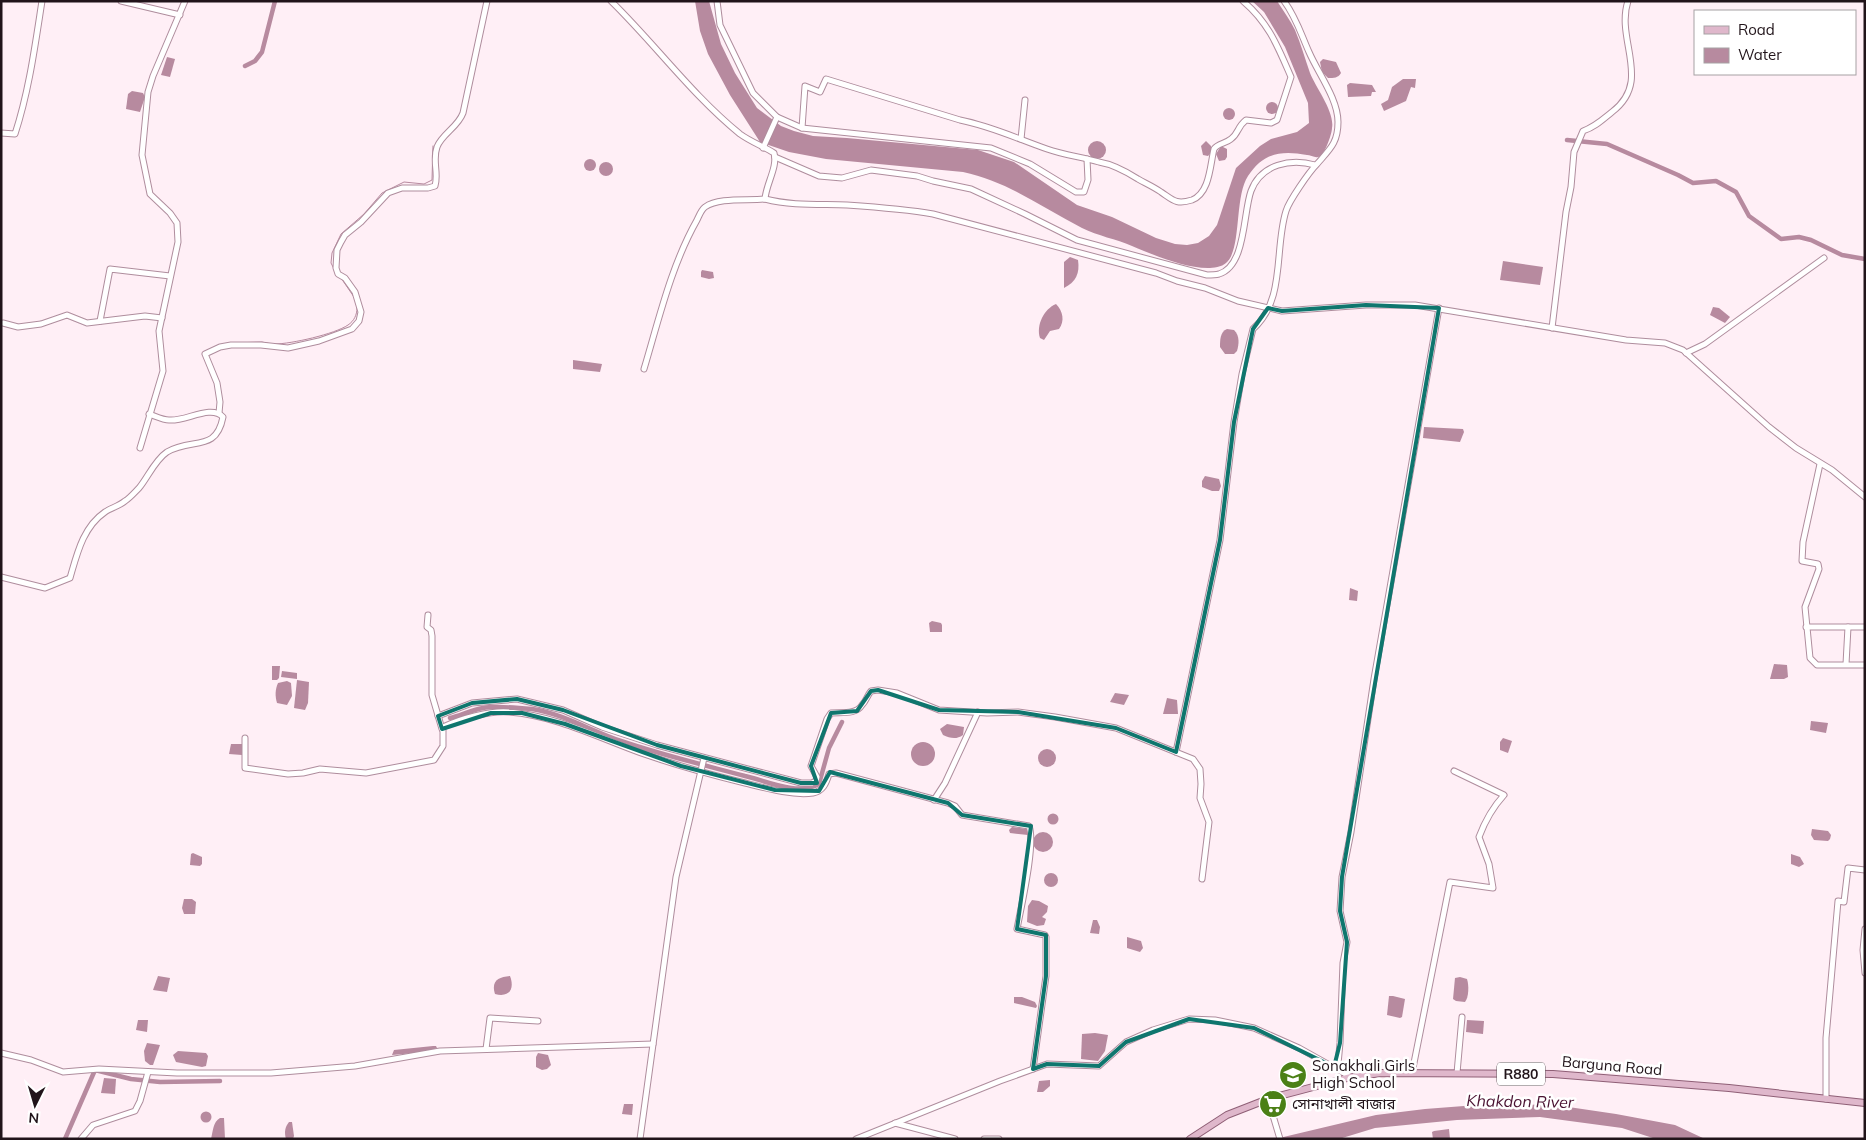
<svg xmlns="http://www.w3.org/2000/svg" width="1866" height="1140" font-family="Mulish,'Noto Sans Bengali',sans-serif">
	<rect width="100%" height="100%" fill="#ffeff6"/>
	<g fill="#b78a9f">
		<path d="M695,1H709L721,44L735,73L757,108L781,126L794,131L813,136L847,138L978,150L1014,162L1077,205L1112,217L1156,238L1175,244L1187,245L1198,243L1209,236L1217,225L1236,168L1260,146L1271,139L1297,132L1309,123L1308,103L1285,47L1264,12L1252,1H1277C1283,10 1290,20 1295,30C1301,44 1305,59 1310,73C1316,88 1335,112 1332,128C1332,134 1324,157 1318,157C1315,158 1310,155 1307,155C1281,150 1263,153 1248,176C1234,197 1242,250 1226,263C1222,267 1213,268 1208,268C1184,268 1154,255 1132,246C1116,239 1098,236 1082,228C1043,208 1007,181 963,172L826,159L789,152L760,142L730,95L708,54L700,31Z"/>
		<polygon points="167,57 175,59 170,77 161,75"/>
		<path d="M1323,59L1336,62L1341,73C1338,78 1334,78 1328,78L1322,72L1320,62Z"/>
		<polygon points="1403,79 1416,79 1415,88 1411,87 1406,101 1384,111 1381,104 1388,100 1392,87"/>
		<polygon points="1350,83 1372,85 1376,92 1372,92 1371,96 1348,97 1347,85"/>
		<polygon points="132,91 143,93 145,97 140,112 126,109 128,94"/>
		<circle cx="1272" cy="108" r="6"/>
		<circle cx="1229" cy="114" r="6"/>
		<polygon points="1206,141 1211,146 1211,153 1208,156 1203,155 1201,146"/>
		<circle cx="1097" cy="150" r="9"/>
		<polygon points="1221,146 1227,149 1227,157 1225,160 1219,161 1216,154"/>
		<circle cx="590" cy="165" r="6"/>
		<circle cx="606" cy="169" r="7"/>
		<path d="M1070,257L1078,260C1080,273 1076,282 1064,288V262Z"/>
		<polygon points="1503,261 1543,267 1540,285 1500,280"/>
		<polygon points="702,270 713,272 714,278 709,279 701,277 701,272"/>
		<path d="M1056,304C1063,311 1065,321 1059,329L1050,331L1044,340L1040,338C1036,325 1044,309 1056,304Z"/>
		<polygon points="1713,307 1719,308 1730,317 1725,323 1710,315"/>
		<path d="M1227,329L1234,330C1240,336 1239,344 1237,351L1234,354H1225L1220,347C1220,340 1220,332 1227,329Z"/>
		<polygon points="573,360 602,364 600,372 573,369"/>
		<polygon points="1424,427 1463,429 1464,432 1460,442 1423,438"/>
		<polygon points="1205,476 1219,479 1221,486 1219,491 1212,491 1202,487 1202,481"/>
		<polygon points="1350,588 1358,591 1357,601 1349,600"/>
		<polygon points="932,621 941,623 942,625 942,632 930,632 929,623"/>
		<polygon points="1774,664 1787,665 1788,677 1784,679 1770,679"/>
		<polygon points="272,666 280,666 279,678 277,680 272,680"/>
		<polygon points="282,671 297,673 297,679 281,677"/>
		<polygon points="297,680 309,682 308,703 305,710 294,708"/>
		<path d="M287,681L291,683L292,696L287,705L277,703C275,696 275,690 278,683Z"/>
		<polygon points="1115,693 1129,695 1124,705 1110,702"/>
		<polygon points="1167,698 1177,700 1178,714 1163,714"/>
		<polygon points="1811,721 1828,723 1826,733 1810,730"/>
		<path d="M947,724L964,727L963,735C956,740 950,738 943,735L940,729Z"/>
		<polygon points="1503,738 1512,741 1508,753 1500,750 1500,742"/>
		<circle cx="923" cy="754" r="12"/>
		<polygon points="231,744 244,744 242,755 229,754"/>
		<circle cx="1047" cy="758" r="9"/>
		<circle cx="1053" cy="819" r="5.5"/>
		<polygon points="1012,827 1027,829 1029,834 1028,835 1010,833 1009,830"/>
		<polygon points="1812,829 1828,831 1831,835 1830,839 1828,841 1814,840 1811,835"/>
		<circle cx="1043" cy="842" r="10"/>
		<polygon points="193,853 202,857 202,864 200,866 190,865 191,854"/>
		<polygon points="1791,854 1800,857 1804,864 1799,867 1791,864"/>
		<circle cx="1051" cy="880" r="7"/>
		<polygon points="184,899 192,899 196,902 195,914 184,914 182,908"/>
		<polygon points="1032,900 1039,901 1048,906 1047,912 1042,917 1046,919 1044,925 1037,926 1027,922 1028,906"/>
		<polygon points="1093,920 1097,920 1100,927 1099,934 1090,933"/>
		<polygon points="1127,937 1141,941 1143,948 1140,952 1127,948"/>
		<polygon points="158,976 170,978 167,992 153,990"/>
		<path d="M510,976C515,989 509,998 495,994C491,981 498,977 510,976Z"/>
		<path d="M1460,977L1467,979C1469,985 1469,997 1465,1002L1456,1001L1453,999L1455,978Z"/>
		<polygon points="1389,996 1393,996 1405,999 1402,1017 1400,1018 1387,1015"/>
		<polygon points="1014,997 1022,997 1035,1002 1037,1006 1036,1008 1014,1003"/>
		<polygon points="138,1020 148,1020 147,1032 136,1030"/>
		<polygon points="1467,1020 1484,1021 1483,1034 1466,1032"/>
		<polygon points="1095,1033 1108,1035 1105,1051 1098,1061 1081,1059 1082,1034"/>
		<polygon points="147,1043 160,1045 153,1065 150,1065 145,1061 144,1051"/>
		<polygon points="433,1046 436,1046 437,1048 426,1052 392,1055 394,1050"/>
		<polygon points="178,1051 206,1053 208,1056 206,1066 202,1067 176,1062 173,1055"/>
		<polygon points="538,1053 548,1055 551,1065 547,1069 542,1070 536,1067 536,1057"/>
		<polygon points="104,1078 116,1079 115,1094 101,1093"/>
		<polygon points="1050,1080 1050,1086 1043,1092 1037,1092 1039,1081"/>
		<polygon points="624,1104 633,1104 632,1115 622,1114"/>
		<polygon points="1490,1104 1555,1105 1616,1114 1675,1125 1705,1139 1656,1139 1622,1128 1540,1117 1457,1120 1375,1128 1339,1139 1275,1139 1376,1115 1425,1109"/>
		<circle cx="206" cy="1117" r="5.5"/>
		<path d="M220,1118H224L225,1139H211C213,1131 213,1122 220,1118Z"/>
		<path d="M289,1122H292L294,1136L293,1139H286C284,1132 285,1127 289,1122Z"/>
		<polygon points="1449,1129 1450,1139 1433,1139 1432,1132 1434,1131"/>
	</g>
	<g fill="none" stroke-linecap="round" stroke-linejoin="round">
		<g stroke="#b78a9f" stroke-width="1">
			<polyline points="334,269 331,263 332,253 341,234 364,214 382,193 404,182 424,184 432,180 433,146"/>
			<polyline points="341,278 354,297"/>
			<polyline points="233,343 262,342 271,344"/>
			<path d="M275,344C291,344 335,334 348,325C354,321 357,315 357,308"/>
		</g>
		<g stroke="#b78a9f" stroke-width="4.5">
			<polyline points="245,66 255,61 262,52 275,1"/>
			<polyline points="1567,140 1607,144 1678,175 1693,183 1716,181 1736,192 1749,216 1781,239 1799,237 1811,240 1842,255 1865,259"/>
			<path d="M450,718C461,715 472,710 483,708C493,706 521,708 532,709C564,714 591,731 621,741C662,755 704,765 745,776C767,781 797,796 819,784L829,748L842,722"/>
			<polyline points="65,1139 95,1070 131,1079 160,1082 220,1081"/>
		</g>
		<g stroke="#af8d9d" stroke-width="7">
			<g id="minor">
				<polyline points="121,1 180,15"/>
				<path d="M611,1C655,44 692,95 740,134C751,142 763,146 774,153C778,167 766,184 765,199C792,206 820,204 847,205C876,207 905,209 933,214L1156,273L1177,281L1205,288L1238,301L1282,311L1366,305H1415L1626,340L1665,343L1683,350L1769,427L1796,448L1832,470L1865,497"/>
				<polyline points="717,1 720,25 753,93 777,117 802,128 991,148 1030,164 1076,192 1084,192 1088,180 1087,159"/>
				<path d="M802,128L805,86L820,92L826,79L960,120C991,126 1018,139 1047,149C1064,155 1082,157 1099,162C1111,164 1127,172 1138,179C1145,183 1154,187 1161,192C1173,200 1176,205 1192,200C1210,193 1210,165 1214,149C1218,143 1225,144 1231,139C1239,133 1237,127 1246,120L1271,123L1277,120L1291,77C1278,47 1269,23 1243,1"/>
				<path d="M1,133L15,134C29,91 35,46 42,1"/>
				<polyline points="1021,139 1025,100"/>
				<polyline points="763,148 777,117"/>
				<path d="M775,157L819,176L842,178L871,170L917,176L933,181L971,189L1025,214L1077,240L1207,275C1211,275 1215,275 1219,274C1246,266 1243,213 1251,191C1261,164 1291,158 1315,165"/>
				<polyline points="100,321 110,269 170,276"/>
				<polyline points="3,323 18,327 41,324 67,315 87,323 145,316 162,318"/>
				<path d="M1552,328L1566,212L1571,187L1574,152L1583,131C1595,127 1602,120 1612,112C1653,81 1615,40 1628,1"/>
				<polyline points="1686,353 1705,344 1824,258"/>
				<path d="M644,369C659,319 671,266 697,220C699,216 701,210 705,207C719,197 748,201 765,199"/>
				<path d="M219,413L220,402L217,383L205,354L220,347L231,345H261L288,348L319,341L352,329L359,321L361,312L355,292L345,278L338,274L336,268L337,250L341,242L345,235L361,222L388,193L402,188H428L435,186C439,173 432,161 437,147C442,134 458,127 463,113L487,1"/>
				<polyline points="140,448 163,371 159,331 178,242 177,223 170,213 150,194 142,155 148,92 153,76 185,1"/>
				<polyline points="1820,464 1803,542 1802,561 1818,564 1819,569 1805,607 1810,658 1817,665 1865,665"/>
				<path d="M1,577L45,588L70,578C77,554 83,527 105,512C111,508 119,506 125,501C130,498 135,492 139,488C148,477 155,460 167,452C192,437 216,453 223,417C211,404 185,422 169,420C163,420 155,416 149,414"/>
				<polyline points="428,615 427,627 431,630 432,636 432,695 442,729"/>
				<polyline points="1806,627 1865,627"/>
				<polyline points="1846,664 1848,627"/>
				<path d="M438,716L472,703L517,699L563,710L602,727L657,745L801,783H812L816,781L817,777L811,766L827,719L831,713C841,712 856,715 862,705C866,701 867,696 871,691L878,690L897,693L939,710L987,713L1018,712L1055,717L1116,728L1193,759L1200,769L1201,784L1200,798L1209,822L1202,879"/>
				<path d="M245,738V768L288,774L303,773L320,769L366,773L434,760L443,746V727C460,719 491,710 509,712C558,716 601,739 647,755C679,766 712,775 745,783C765,788 793,796 813,793C823,791 826,784 829,774L836,773L948,803L955,806L962,815L1029,826C1036,843 1021,907 1017,929L1045,935L1046,937V976L1033,1069"/>
				<path d="M1176,752L1220,540L1234,422L1242,374L1253,329C1286,300 1274,249 1286,211C1289,201 1309,172 1317,164C1330,149 1338,143 1338,122C1338,99 1318,73 1309,52C1301,34 1296,17 1284,1"/>
				<polyline points="934,800 945,783 978,712"/>
				<polyline points="1865,929 1863,950 1865,973"/>
				<polyline points="486,1049 490,1018 538,1021"/>
				<polyline points="1,1053 31,1060 63,1072 99,1069 177,1073 271,1073 355,1066 440,1051 653,1044"/>
				<polyline points="1334,1067 1338,1064 1340,1043 1343,963 1347,942 1340,911 1342,877 1351,832 1374,679 1439,308"/>
				<path d="M1412,1073L1450,882L1493,888L1489,864L1479,837C1485,821 1493,807 1504,795L1454,771"/>
				<polyline points="1457,1073 1462,1017"/>
				<polyline points="1268,1099 1280,1139"/>
				<polyline points="1826,1099 1826,1038 1838,901 1844,902 1848,868 1865,870"/>
				<polyline points="895,1123 955,1139"/>
				<polyline points="81,1139 93,1125 135,1111 140,1101 148,1072"/>
				<polyline points="640,1139 676,877 704,758"/>
				<polyline points="856,1139 1000,1081 1047,1064 1099,1066 1126,1042 1153,1030 1189,1019 1215,1020 1254,1028 1299,1048 1351,1077"/>
				<polyline points="984,1139 999,1139"/>
			</g>
		</g>
		<g stroke="#8f5f76" stroke-width="8">
			<polyline id="major" points="1190,1139 1227,1115 1268,1099 1351,1077 1381,1073 1553,1074 1729,1088 1865,1103"/>
		</g>
		<use href="#minor" stroke="#fff" stroke-width="5"/>
		<use href="#major" stroke="#dfb7cb" stroke-width="6"/>
	</g>
	<path fill="none" stroke="#0f766e" stroke-width="4" stroke-linejoin="round" d="M1366,305L1439,308L1342,877L1340,911L1347,942L1340,1043L1334,1067L1254,1028L1189,1019L1126,1042L1099,1066L1047,1064L1033,1069L1046,976V935L1017,929L1031,826L962,815L948,803L830,772L819,791L775,790L681,766L565,724L522,713H491L442,729L438,716L472,703L517,699L563,710L657,745L801,783H817L811,766L831,713L857,711L871,691L878,690L939,710L1018,712L1116,728L1176,752L1220,540L1234,422L1253,329L1268,308L1282,311Z"/>
	<defs>
		<g id="university-disc" transform="scale(1.4375)"><circle r="9.5" fill="#4b8016" stroke="#fff"/><path d="M0-5L7-2L0 1L-7-2ZM-4 1L0 2.5L4 1V4Q0 6-4 4Z" fill="#fff"/></g>
		<g id="supermarket-disc" transform="scale(1.4375)"><circle r="9.5" fill="#4b8016" stroke="#fff"/><path d="M-6-5.5h2.5l.6 2H6L4.5 2H-2.5L-4.4-4H-6ZM-1.5 3.2a1.3 1.3 0 1 0 .1 0ZM3 3.2a1.3 1.3 0 1 0 .1 0Z" fill="#fff"/></g>
	</defs>
	<g fill-rule="evenodd">
		<use href="#university-disc" x="1293" y="1075"/>
		<use href="#supermarket-disc" x="1273" y="1104"/>
	</g>
	<g text-anchor="middle" stroke-width="5" stroke-linejoin="round" paint-order="stroke">
		<rect fill="#fff" stroke="#645a5f" stroke-width="1" x="1497" y="1062.5" width="48" height="23" rx="4"/>
		<g font-size="14" font-weight="bold" fill="#21141a">
			<text x="1521" y="1079">R880</text>
		</g>
		<g font-size="15" fill="#21141a" stroke="#fff" text-anchor="start">
			<text x="1312" y="1071">Sonakhali Girls<tspan x="1312" dy="17">High School</tspan></text>
			<text x="1292" y="1109">সোনাখালী বাজার</text>
		</g>
		<g font-size="15" fill="#21141a" stroke="#fff">
			<text transform="translate(1612 1066) rotate(5)" y="5">Barguna Road</text>
		</g>
		<g font-size="16" font-style="italic" fill="#4a1332" stroke="#fff">
			<text transform="translate(1520 1101) rotate(1)" y="6">Khakdon River</text>
		</g>
	</g>
	<rect width="1866" height="1140" fill="none" stroke="#21141a" stroke-width="5"/>
	<rect x="1694" y="10" width="162" height="65" fill="#ffffff" stroke="#a6a1a3"/>
	<rect x="1704" y="26" width="25" height="8" fill="#dfb7cb" stroke="#a6a1a3"/>
	<text x="1738" y="35" font-size="15" fill="#21141a">Road</text>
	<rect x="1704" y="48" width="25" height="15" fill="#b78a9f" stroke="#a6a1a3"/>
	<text x="1738" y="60" font-size="15" fill="#21141a">Water</text>
	<g transform="translate(35 1105) rotate(185)" stroke="#ffffff" stroke-width="4" paint-order="stroke">
	<path d="M0-4L9 19L0 12L-9 19Z" fill="#21141a"/>
	<text y="-8" font-size="14" font-weight="bold" text-anchor="middle" fill="#21141a">N</text>
	</g>
</svg>
